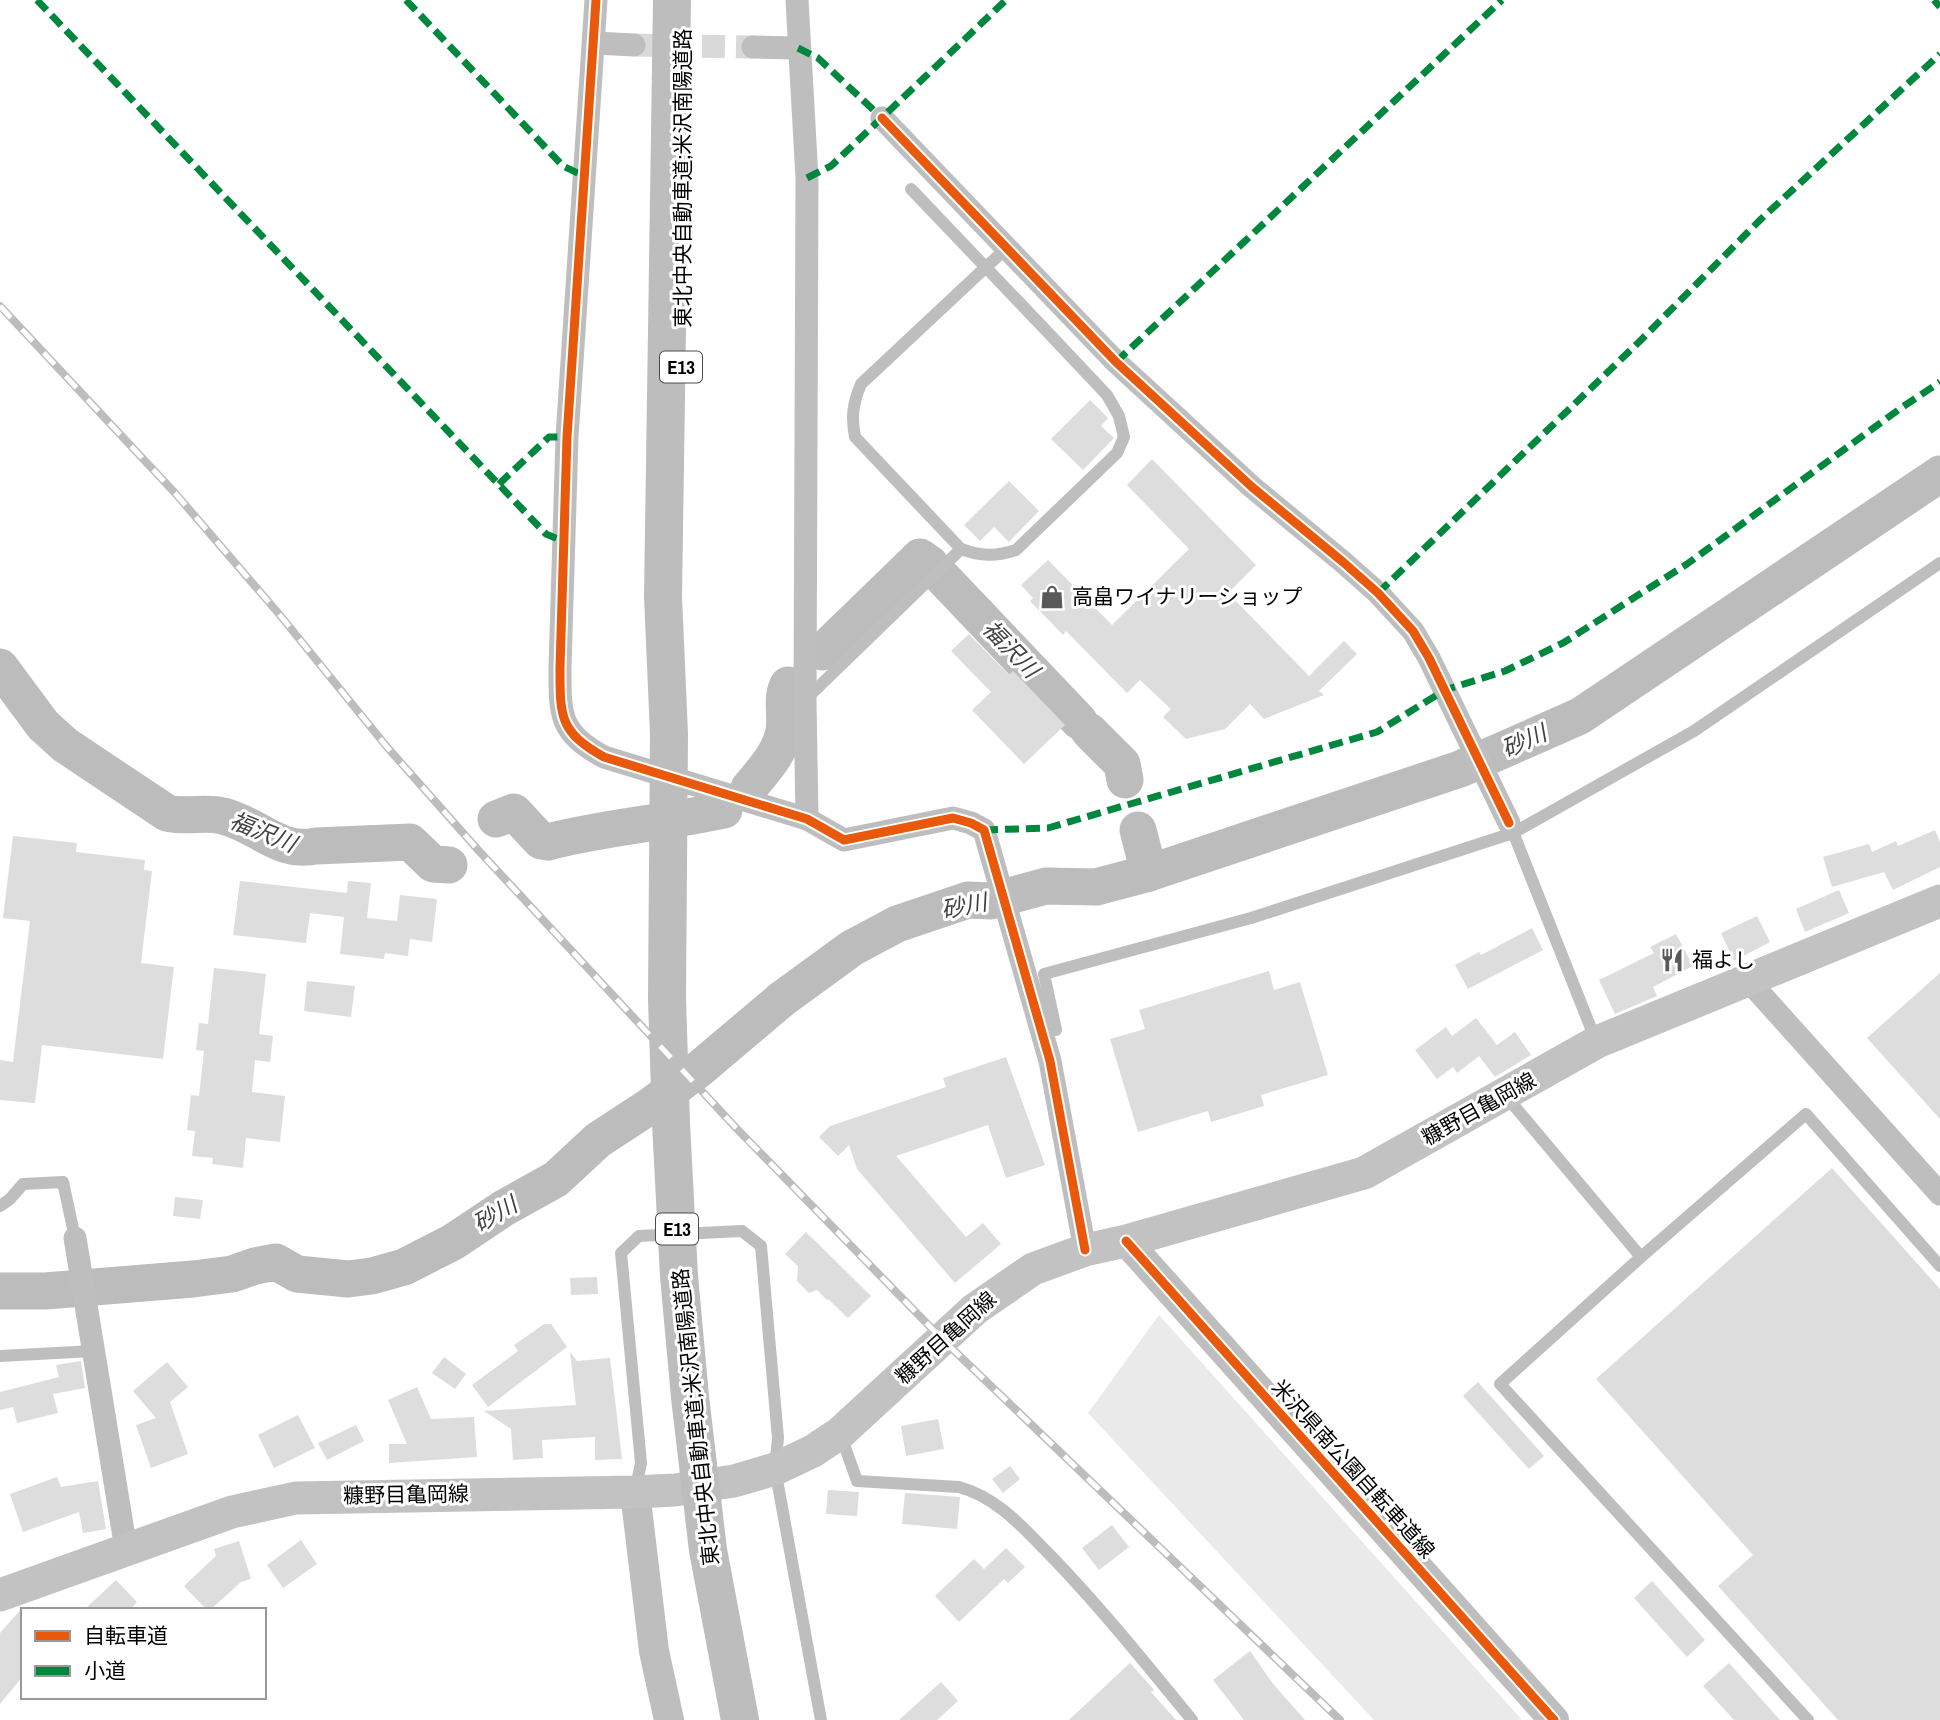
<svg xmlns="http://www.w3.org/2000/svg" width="1940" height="1720" font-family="'Archivo Narrow','Noto Sans JP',sans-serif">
	<rect width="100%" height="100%" fill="#fff"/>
	<polygon fill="#eaeaea" points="1159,1315 1522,1720 1374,1720 1088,1413"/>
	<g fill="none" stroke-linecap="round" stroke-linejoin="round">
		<g stroke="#bcbcbc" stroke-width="37">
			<polyline points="943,578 1079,721"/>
			<polyline points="822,652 920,557 930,564"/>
			<path d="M0,667L43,725L65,745L167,813C186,818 205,811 223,816C259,825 279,854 316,846L410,842L433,864L449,865"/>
			<polyline points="1089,731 1122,764 1125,780"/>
			<path d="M749,788C762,772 778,756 783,735C788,719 780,700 788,685"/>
			<path d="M496,819L514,812L541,841L548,842C606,827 665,823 724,810"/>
			<polyline points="1138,830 1149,873"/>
			<polyline points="0,1291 45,1291 193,1279 232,1274 255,1266 276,1262 297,1274 348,1279 372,1276 404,1267 453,1242 504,1208 556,1179 598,1140 650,1106 698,1070 782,999 852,948 897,924 968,900 991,901 1046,886 1096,887 1149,873 1460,769 1580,716 1940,474"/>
		</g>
	</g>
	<g fill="#ddd">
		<polygon points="1090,400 1108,418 1101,426 1114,438 1083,470 1051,439"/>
		<polygon points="1152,459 1256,565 1228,593 1309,676 1344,641 1357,654 1319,691 1324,695 1264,719 1250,704 1225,729 1186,739 1163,717 1171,709 1140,680 1127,693 1066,631 1063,635 1030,601 1033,598 1021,585 1048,560 1112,625 1189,549 1127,485"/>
		<polygon points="1009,481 1039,511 1009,542 994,527 980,541 964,525"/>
		<polygon points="969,634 1009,675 1013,671 1065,725 1024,764 972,710 991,692 951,651"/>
		<polygon points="1935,830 1940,842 1940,867 1893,890 1884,872 1832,887 1823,857 1869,844 1872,852 1896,841 1898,846"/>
		<polygon points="13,836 77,843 76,852 145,860 144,870 152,871 141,963 174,967 163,1059 42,1045 35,1103 0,1100 0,1060 13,1062 30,921 3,918"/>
		<polygon points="240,881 347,893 348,881 371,883 367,918 397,921 400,895 437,899 432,942 410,939 408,956 385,953 384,959 340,954 344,917 310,913 306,943 233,935"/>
		<polygon points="1839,890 1849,913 1805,932 1796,909"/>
		<polygon points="1757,916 1770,942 1734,961 1721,933"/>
		<polygon points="1532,928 1543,950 1468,989 1455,965 1479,952 1481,955"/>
		<polygon points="1676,934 1693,966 1653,987 1657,996 1615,1014 1599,980 1654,953 1650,947"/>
		<polygon points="214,968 266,974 259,1034 273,1036 270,1062 255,1060 252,1092 285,1096 280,1142 246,1138 243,1168 212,1164 213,1158 192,1156 195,1131 187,1130 191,1095 199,1096 204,1051 196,1050 199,1023 208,1024"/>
		<polygon points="1269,971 1274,990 1300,982 1328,1075 1261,1095 1264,1106 1211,1122 1208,1111 1138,1132 1110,1039 1145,1029 1139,1010"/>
		<polygon points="1940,973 1940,1119 1867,1038"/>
		<polygon points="307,981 355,986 351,1017 304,1011"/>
		<polygon points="1476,1018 1497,1045 1515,1032 1531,1055 1495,1077 1479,1056 1457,1073 1453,1067 1437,1079 1415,1050 1446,1027 1452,1036"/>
		<polygon points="1006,1057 1045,1165 1006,1178 988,1125 896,1156 966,1237 983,1223 1001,1244 955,1283 857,1169 849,1145 838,1156 819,1137 830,1126 946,1087 943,1078"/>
		<polygon points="1832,1168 1940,1289 1940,1720 1838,1720 1718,1586 1753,1555 1596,1379"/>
		<polygon points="175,1197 203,1200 200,1219 173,1216"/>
		<polygon points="806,1232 871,1296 848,1318 828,1299 827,1300 817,1290 809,1293 797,1281 798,1266 785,1254"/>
		<polygon points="597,1277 598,1294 571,1295 570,1278"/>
		<polygon points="544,1324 551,1324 567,1347 488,1407 472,1385 518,1351 514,1345"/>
		<polygon points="570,1352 577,1361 610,1358 622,1459 595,1460 595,1437 542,1440 543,1458 513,1460 511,1429 484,1411 576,1405"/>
		<polygon points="444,1357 466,1374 455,1389 432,1373"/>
		<polygon points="81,1361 85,1388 53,1394 58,1413 17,1423 13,1407 0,1410 0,1392 59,1377 56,1365"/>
		<polygon points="167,1362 188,1387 170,1402 188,1454 151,1468 136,1425 156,1418 133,1391"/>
		<polygon points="1478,1382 1544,1456 1529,1469 1463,1396"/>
		<polygon points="417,1387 431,1419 474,1417 477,1457 389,1463 389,1444 407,1444 388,1400"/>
		<polygon points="298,1415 315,1448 274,1468 258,1435"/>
		<polygon points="938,1419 944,1449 906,1456 901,1426"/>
		<polygon points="356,1425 364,1441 327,1460 318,1443"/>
		<polygon points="1010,1466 1020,1479 1003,1493 992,1479"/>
		<polygon points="57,1477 61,1487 98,1481 106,1529 83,1533 79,1512 23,1532 10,1494"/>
		<polygon points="828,1490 859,1492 857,1516 826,1514"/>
		<polygon points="905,1493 960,1497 957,1529 902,1524"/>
		<polygon points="1112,1525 1129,1547 1099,1570 1082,1548"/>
		<polygon points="301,1540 317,1564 283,1588 267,1565"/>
		<polygon points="239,1541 251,1579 241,1582 210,1610 207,1610 184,1586 216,1556 214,1549"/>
		<polygon points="1006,1548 1025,1567 1008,1583 1004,1579 959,1622 935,1596 974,1559 984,1569"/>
		<polygon points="116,1580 137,1602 130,1610 84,1610"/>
		<polygon points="1652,1581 1705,1640 1687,1657 1634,1598"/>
		<polygon points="23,1607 23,1676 0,1704 0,1633"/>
		<polygon points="1250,1651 1274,1685 1305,1720 1244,1720 1213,1680"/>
		<polygon points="1130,1663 1154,1690 1151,1692 1176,1720 1069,1720"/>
		<polygon points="1729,1663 1780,1720 1734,1720 1703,1686"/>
		<polygon points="941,1682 958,1701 937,1720 899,1720"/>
	</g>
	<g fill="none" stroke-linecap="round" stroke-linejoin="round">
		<polyline stroke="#d9d9d9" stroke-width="23" stroke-dasharray="23 11" stroke-linecap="butt" points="634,45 753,47"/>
		<g stroke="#bebebe" stroke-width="12">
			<path d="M911,189C976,257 1042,326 1107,395L1119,416L1124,437L1117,453L1016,550C995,557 981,556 961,549L855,437C851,417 853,403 861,384L986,267L1008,247"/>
			<polyline points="806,699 961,549"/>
			<polyline points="1511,827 1596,1041"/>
			<polyline points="1056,1030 1044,974 1251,918 1513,833 1694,731 1940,563"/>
			<polyline points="1505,1095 1641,1257 1806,1114 1940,1266"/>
			<polyline points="0,1206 10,1199 23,1184 63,1182 75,1238"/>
			<polyline points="1641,1257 1500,1384 1808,1720"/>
			<polyline points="0,1356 94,1351"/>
			<path d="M840,1433L857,1481L959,1487C999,1498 1024,1529 1052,1557C1102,1609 1147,1665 1192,1720"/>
			<polyline points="635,1492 641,1463 621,1253 639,1236 742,1231 761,1246 778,1438 775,1469 821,1720"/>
		</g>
		<g stroke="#bebebe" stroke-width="23">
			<path d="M596,0L567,437L560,667C560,716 559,732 604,757L807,819L844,840L953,818L971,823L984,830L1050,1061L1085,1250"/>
			<polyline points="797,0 807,178 805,700 807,819"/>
			<polyline points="595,43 634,45"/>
			<polyline points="753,47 798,48"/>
			<polyline points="882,118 1116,362 1252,487 1343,562 1378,593 1413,631 1429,658 1509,823"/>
			<polyline points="1747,979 1940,1194"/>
			<polyline points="75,1238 126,1549"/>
		</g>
		<g stroke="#bebebe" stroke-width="30">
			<polyline points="1126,1241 1554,1720"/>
			<polyline points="635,1492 654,1651 669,1720"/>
		</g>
		<polyline stroke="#c2c2c2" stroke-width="33" points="0,1595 232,1512 296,1498 635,1492 675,1490 734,1481 775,1469 813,1451 840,1433 975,1309 1033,1269 1085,1250 1126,1241 1364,1173 1597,1042 1940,901"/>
		<polyline stroke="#bdbdbd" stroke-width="38" points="672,0 663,596 669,734 667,999 671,1123 679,1276 690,1397 708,1550 740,1720"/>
		<g stroke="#bdbdbd" stroke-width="8">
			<polyline id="rail" points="0,306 175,493 279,614 387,747 479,851 738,1130 943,1340 1340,1720"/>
		</g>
		<use href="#rail" stroke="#fff" stroke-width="5" stroke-dasharray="16" stroke-linecap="butt"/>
		<g stroke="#00873e" stroke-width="7" stroke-dasharray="14 7" stroke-linecap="butt">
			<polyline points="37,0 546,534 565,542"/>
			<polyline points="406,0 563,166 584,176"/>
			<polyline points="1934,0 1940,7"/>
			<polyline points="798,48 818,58 882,118"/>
			<polyline points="807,178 831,166 1006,0"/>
			<polyline points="1116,362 1502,0"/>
			<polyline points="499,484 549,437 567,437"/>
			<polyline points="1378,593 1639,342 1761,219 1940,54"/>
			<polyline points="984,830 1048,828 1377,732 1445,690 1505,671 1563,643 1687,564 1901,408 1940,382"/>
		</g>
		<g stroke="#fff" stroke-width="13">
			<g id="cycleway">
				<path d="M596,0L567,437L560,667C560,716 559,732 604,757L807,819L844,840L953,818L971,823L984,830L1050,1061L1085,1250"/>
				<polyline points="882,118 1116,362 1252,487 1343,562 1378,593 1413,631 1429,658 1509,823"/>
				<polyline points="1126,1241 1554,1720"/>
			</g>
		</g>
		<use href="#cycleway" stroke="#e8590c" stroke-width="9"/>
	</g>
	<defs>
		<g id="shop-bare" transform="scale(1.89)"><path d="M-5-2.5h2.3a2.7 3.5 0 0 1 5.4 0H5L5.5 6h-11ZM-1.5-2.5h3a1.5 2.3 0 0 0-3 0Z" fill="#595959" stroke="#fff" stroke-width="2.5" paint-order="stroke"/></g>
		<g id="restaurant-bare" transform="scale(1.89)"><path d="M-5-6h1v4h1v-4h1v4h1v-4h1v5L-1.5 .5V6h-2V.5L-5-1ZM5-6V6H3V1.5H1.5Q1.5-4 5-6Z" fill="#595959" stroke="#fff" stroke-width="2.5" paint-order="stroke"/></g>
	</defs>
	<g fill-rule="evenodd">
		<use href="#shop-bare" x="1052" y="597"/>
		<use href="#restaurant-bare" x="1672" y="960"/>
	</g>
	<g text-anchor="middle" stroke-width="6" stroke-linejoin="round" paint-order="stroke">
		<g fill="#fff" stroke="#4c4c4c" stroke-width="2">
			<rect x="660" y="351.5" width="42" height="31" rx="5"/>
			<rect x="656" y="1213.5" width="42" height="31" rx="5"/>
		</g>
		<g font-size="19" font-weight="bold" fill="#000">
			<text x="681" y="374">E13</text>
			<text x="677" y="1236">E13</text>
		</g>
		<g font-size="21" fill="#000" stroke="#fff">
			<text transform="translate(683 178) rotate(-90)" y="7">東北中央自動車道;米沢南陽道路</text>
			<text transform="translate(1479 1109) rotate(-29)" y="7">糠野目亀岡線</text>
			<text transform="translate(946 1338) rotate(-42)" y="7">糠野目亀岡線</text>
			<text transform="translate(696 1417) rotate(-96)" y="7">東北中央自動車道;米沢南陽道路</text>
			<text transform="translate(1353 1469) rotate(48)" y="7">米沢県南公園自転車道線</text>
			<text transform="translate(406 1495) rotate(-1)" y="7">糠野目亀岡線</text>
		</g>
		<g font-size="21" fill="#000" stroke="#fff" text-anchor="start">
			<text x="1072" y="604">高畠ワイナリーショップ</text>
			<text x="1692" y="967">福よし</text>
		</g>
		<g font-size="23" font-style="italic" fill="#414141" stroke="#fff">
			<text transform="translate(1011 649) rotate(46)" y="8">福沢川</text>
			<text transform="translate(1524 741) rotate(-24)" y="8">砂川</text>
			<text transform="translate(263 832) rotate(22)" y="8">福沢川</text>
			<text transform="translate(964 906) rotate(-11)" y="8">砂川</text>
			<text transform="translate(495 1214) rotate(-30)" y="8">砂川</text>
		</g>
	</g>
	<rect x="21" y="1608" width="245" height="91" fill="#ffffff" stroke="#999999" stroke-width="2"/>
	<rect x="35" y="1631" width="35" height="10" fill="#e8590c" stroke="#999999" stroke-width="2"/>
	<text x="84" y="1643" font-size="21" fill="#000000">自転車道</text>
	<rect x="35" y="1666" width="35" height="10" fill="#00873e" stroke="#999999" stroke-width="2"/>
	<text x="84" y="1678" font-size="21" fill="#000000">小道</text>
</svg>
